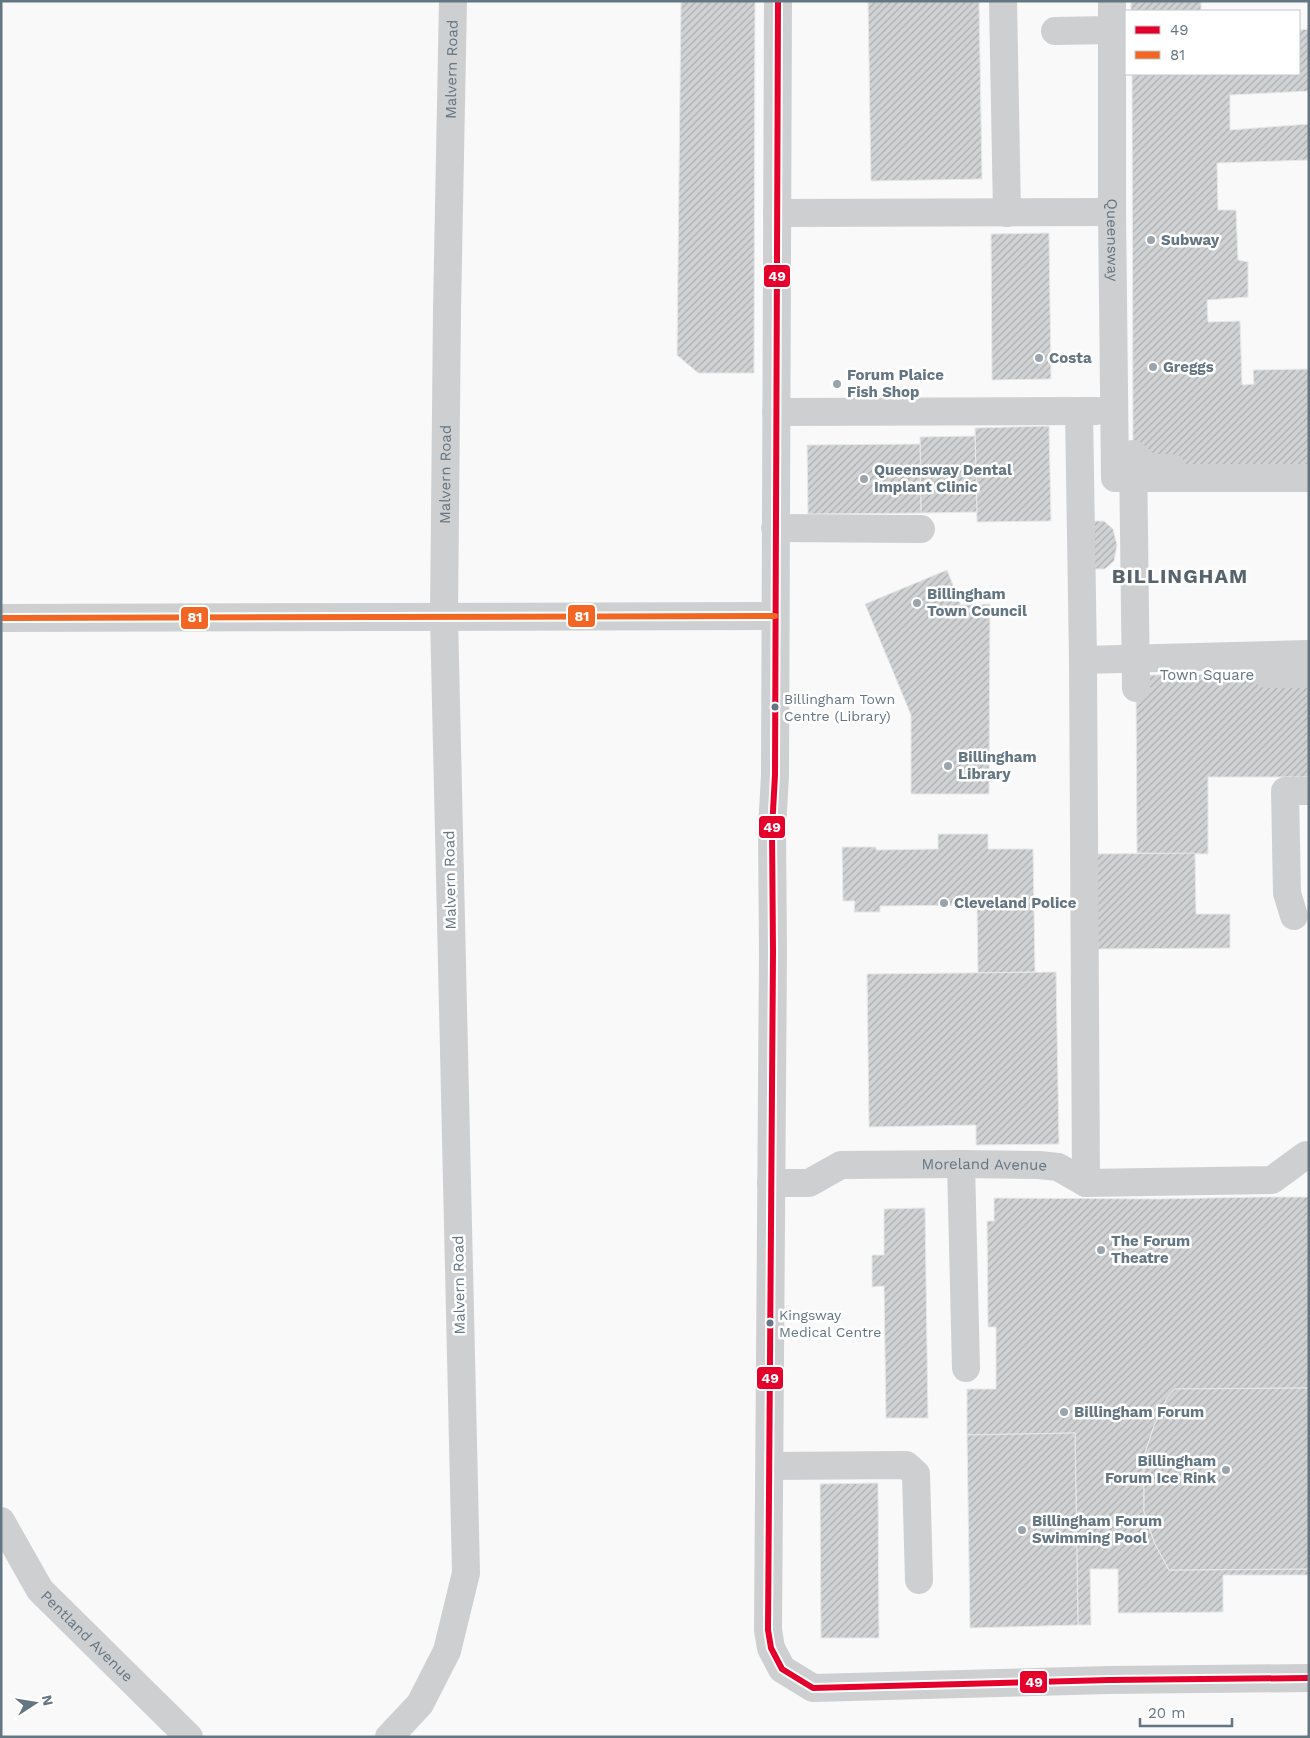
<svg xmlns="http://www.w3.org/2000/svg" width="1310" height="1738" font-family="'Work Sans',sans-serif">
	<defs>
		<pattern id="building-hatch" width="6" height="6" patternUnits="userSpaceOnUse" patternTransform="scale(1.25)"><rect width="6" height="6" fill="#d0d2d3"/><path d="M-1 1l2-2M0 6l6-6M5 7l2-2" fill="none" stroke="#acafb1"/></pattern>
	</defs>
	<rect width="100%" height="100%" fill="#f9f9f9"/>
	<g fill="url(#building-hatch)" stroke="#e8e8e8">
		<polygon points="681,1 755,1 754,373 698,373 677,355"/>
		<polygon points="868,1 979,1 982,179 871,181"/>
		<rect x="1131" y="1" width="70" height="10"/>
		<polygon points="1309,29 1309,91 1230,95 1230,130 1309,124 1309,160 1217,163 1218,210 1236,210 1238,260 1248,262 1248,297 1207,300 1208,322 1240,321 1242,385 1254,384 1253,370 1309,369 1309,466 1149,468 1133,454 1132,74 1299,74 1299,30"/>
		<polygon points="1049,233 1051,379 992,380 991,234"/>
		<polygon points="1049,426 1051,521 977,522 975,428"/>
		<polygon points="975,436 977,512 921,513 920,437"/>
		<polygon points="920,444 921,513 808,514 807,445"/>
		<polygon points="1094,521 1104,521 1113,529 1117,545 1114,561 1105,569 1093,569"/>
		<polygon points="947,570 961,605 990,604 989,794 911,794 911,715 865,604"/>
		<polygon points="1309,674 1309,777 1208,777 1208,854 1137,853 1136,688 1148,675"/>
		<polygon points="938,834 988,834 988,849 1033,849 1035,972 978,973 977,905 880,906 880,912 854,912 855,901 843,901 842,847 876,847 876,850 938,849"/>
		<polygon points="1195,853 1196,914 1230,914 1230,948 1093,949 1093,854"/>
		<polygon points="1056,972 1059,1144 976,1145 976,1125 869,1127 867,974"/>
		<polygon points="1263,1197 1309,1197 1309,1388 1175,1389 1167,1398 1154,1426 1144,1456 1144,1512 1155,1544 1169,1570 1309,1569 1309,1575 1223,1575 1223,1612 1118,1613 1118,1569 1090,1569 1091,1625 1078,1625 1075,1433 967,1435 967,1389 996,1389 996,1327 988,1327 987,1221 994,1221 994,1198 1158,1199"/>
		<polygon points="925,1208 928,1418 886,1418 884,1286 872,1287 872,1255 884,1255 884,1209"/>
		<polygon points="1309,1388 1309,1569 1169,1570 1155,1544 1144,1512 1144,1456 1154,1426 1167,1398 1175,1389"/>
		<polygon points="1075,1433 1078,1625 970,1628 967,1435"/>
		<polygon points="878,1483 879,1638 821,1638 820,1484"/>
	</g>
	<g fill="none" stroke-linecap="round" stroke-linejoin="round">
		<g stroke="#cecfd0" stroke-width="28">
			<polyline points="778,1 775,775 772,829 773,952 768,1630 771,1648 782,1669 813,1688 1109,1680 1309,1678"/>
			<polyline points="1003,1 1007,213"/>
			<path id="s1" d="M1112,1V212L1115,478H1309"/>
			<polyline points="1055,31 1111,30"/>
			<polyline points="777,213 1112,212"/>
			<polyline points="1079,411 1083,660 1086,1183"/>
			<polyline points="776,412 1097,411"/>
			<polyline points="775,528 921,529"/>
			<polyline points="1,618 775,616"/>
			<polyline points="1083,660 1309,654"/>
			<polyline points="1267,674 1309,674"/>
			<polyline points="1136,688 1133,454 1149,468 1172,468"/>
			<polyline points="1294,916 1287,893 1285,791 1309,791"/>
			<polyline points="961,1164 966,1368"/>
			<path id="s2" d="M771,1183H809L841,1165L961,1164L1039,1165L1058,1167L1086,1183L1272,1180L1306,1155L1309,1156"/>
			<polyline points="770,1466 906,1465 916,1474 919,1580"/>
			<path id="s3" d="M1,1521L40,1590L189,1737"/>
			<path id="s4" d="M389,1737L420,1704L447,1651L466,1573L444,616L447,310L453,1"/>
		</g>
		<g stroke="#fff" stroke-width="10">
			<polyline id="bus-1" points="778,1 775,775 772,829 773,952 768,1630 771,1648 782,1669 813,1688 1109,1680 1309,1678"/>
		</g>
		<g stroke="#fff" stroke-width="10">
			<polyline id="bus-2" points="1,618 775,616"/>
		</g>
		<use href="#bus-1" stroke="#e4002b" stroke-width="6"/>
		<use href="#bus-2" stroke="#f26522" stroke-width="6"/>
	</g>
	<g fill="#99a4ac" stroke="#fff" stroke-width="2">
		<circle cx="1151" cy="240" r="5"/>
		<circle cx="1039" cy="358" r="5"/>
		<circle cx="1153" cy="367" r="5"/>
		<circle cx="837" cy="384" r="5"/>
		<circle cx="864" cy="479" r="5"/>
		<circle cx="917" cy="603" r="5"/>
		<circle cx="948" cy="766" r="5"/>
		<circle cx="944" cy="903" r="5"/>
		<circle cx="1101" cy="1250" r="5"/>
		<circle cx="1064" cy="1412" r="5"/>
		<circle cx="1226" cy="1470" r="5"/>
		<circle cx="1022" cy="1530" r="5"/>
	</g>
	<g fill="#657683" stroke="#fff" stroke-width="2">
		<circle cx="775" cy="707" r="4.5"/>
		<circle cx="770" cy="1323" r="4.5"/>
	</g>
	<g text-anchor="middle" stroke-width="5" stroke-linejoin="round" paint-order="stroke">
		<g font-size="14" fill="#657683" stroke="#fff" text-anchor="start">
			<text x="784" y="704">Billingham Town<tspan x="784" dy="17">Centre (Library)</tspan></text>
			<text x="779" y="1320">Kingsway<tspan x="779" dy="17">Medical Centre</tspan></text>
		</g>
		<g font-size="15" fill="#657683" stroke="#fff">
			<text dy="5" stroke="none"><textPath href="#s4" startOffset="1689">Malvern Road</textPath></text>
			<text dy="5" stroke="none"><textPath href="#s1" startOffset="239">Queensway</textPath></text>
			<text dy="5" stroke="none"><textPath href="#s4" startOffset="1284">Malvern Road</textPath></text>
			<text x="1207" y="680">Town Square</text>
			<text transform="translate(450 880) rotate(-91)" y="5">Malvern Road</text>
			<text dy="5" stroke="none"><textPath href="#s2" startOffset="218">Moreland Avenue</textPath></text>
			<text transform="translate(459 1285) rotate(-91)" y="5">Malvern Road</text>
			<text dy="5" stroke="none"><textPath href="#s3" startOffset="145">Pentland Avenue</textPath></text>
		</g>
		<g font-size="15" font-weight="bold" fill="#657683" stroke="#fff" text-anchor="start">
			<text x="1161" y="245">Subway</text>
			<text x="1049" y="363">Costa</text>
			<text x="1163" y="372">Greggs</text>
			<text x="847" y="380">Forum Plaice<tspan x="847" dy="17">Fish Shop</tspan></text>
			<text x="874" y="475">Queensway Dental<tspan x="874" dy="17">Implant Clinic</tspan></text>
			<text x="927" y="599">Billingham<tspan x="927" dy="17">Town Council</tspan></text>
			<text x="958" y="762">Billingham<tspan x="958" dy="17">Library</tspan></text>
			<text x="954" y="908">Cleveland Police</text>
			<text x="1111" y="1246">The Forum<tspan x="1111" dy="17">Theatre</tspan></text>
			<text x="1074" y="1417">Billingham Forum</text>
			<text x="1216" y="1466" text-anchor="end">Billingham<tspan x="1216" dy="17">Forum Ice Rink</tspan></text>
			<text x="1032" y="1526">Billingham Forum<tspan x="1032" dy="17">Swimming Pool</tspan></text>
		</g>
		<g font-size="20" font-weight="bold" letter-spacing="1" fill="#57646e" stroke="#fff">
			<text x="1180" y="583">BILLINGHAM</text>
		</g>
	</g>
	<g stroke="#fff" stroke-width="2">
		<rect x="763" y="264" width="28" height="24" rx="5" fill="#e4002b"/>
		<rect x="567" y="604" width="29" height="24" rx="5" fill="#f26522"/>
		<rect x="180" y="606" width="29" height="24" rx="5" fill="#f26522"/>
		<rect x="758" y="815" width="28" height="24" rx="5" fill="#e4002b"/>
		<rect x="756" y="1366" width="28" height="24" rx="5" fill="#e4002b"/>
		<rect x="1019" y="1670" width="29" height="24" rx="5" fill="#e4002b"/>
	</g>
	<g font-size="14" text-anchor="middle" font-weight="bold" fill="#fff">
		<text x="777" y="281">49</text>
		<text x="582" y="621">81</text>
		<text x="195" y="622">81</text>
		<text x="772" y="832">49</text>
		<text x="770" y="1383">49</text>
		<text x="1034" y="1687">49</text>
	</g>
	<rect width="1310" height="1738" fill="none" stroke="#657683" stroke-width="5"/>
	<rect x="1125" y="10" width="175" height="65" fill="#ffffff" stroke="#c1c8cd"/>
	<rect x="1135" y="26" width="25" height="8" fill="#e4002b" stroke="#c1c8cd"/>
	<text x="1170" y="35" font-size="15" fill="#657683">49</text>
	<rect x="1135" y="51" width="25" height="8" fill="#f26522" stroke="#c1c8cd"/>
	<text x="1170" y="60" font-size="15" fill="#657683">81</text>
	<g transform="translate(35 1703) rotate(78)" stroke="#ffffff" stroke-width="4" paint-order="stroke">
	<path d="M0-4L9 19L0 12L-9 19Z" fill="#657683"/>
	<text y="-8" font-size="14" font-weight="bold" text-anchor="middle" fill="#657683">N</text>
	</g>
	<path d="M1140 1718v8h92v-8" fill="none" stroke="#657683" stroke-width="2.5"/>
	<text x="1148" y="1718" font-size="15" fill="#657683" stroke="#ffffff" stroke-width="4" paint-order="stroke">20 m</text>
</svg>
